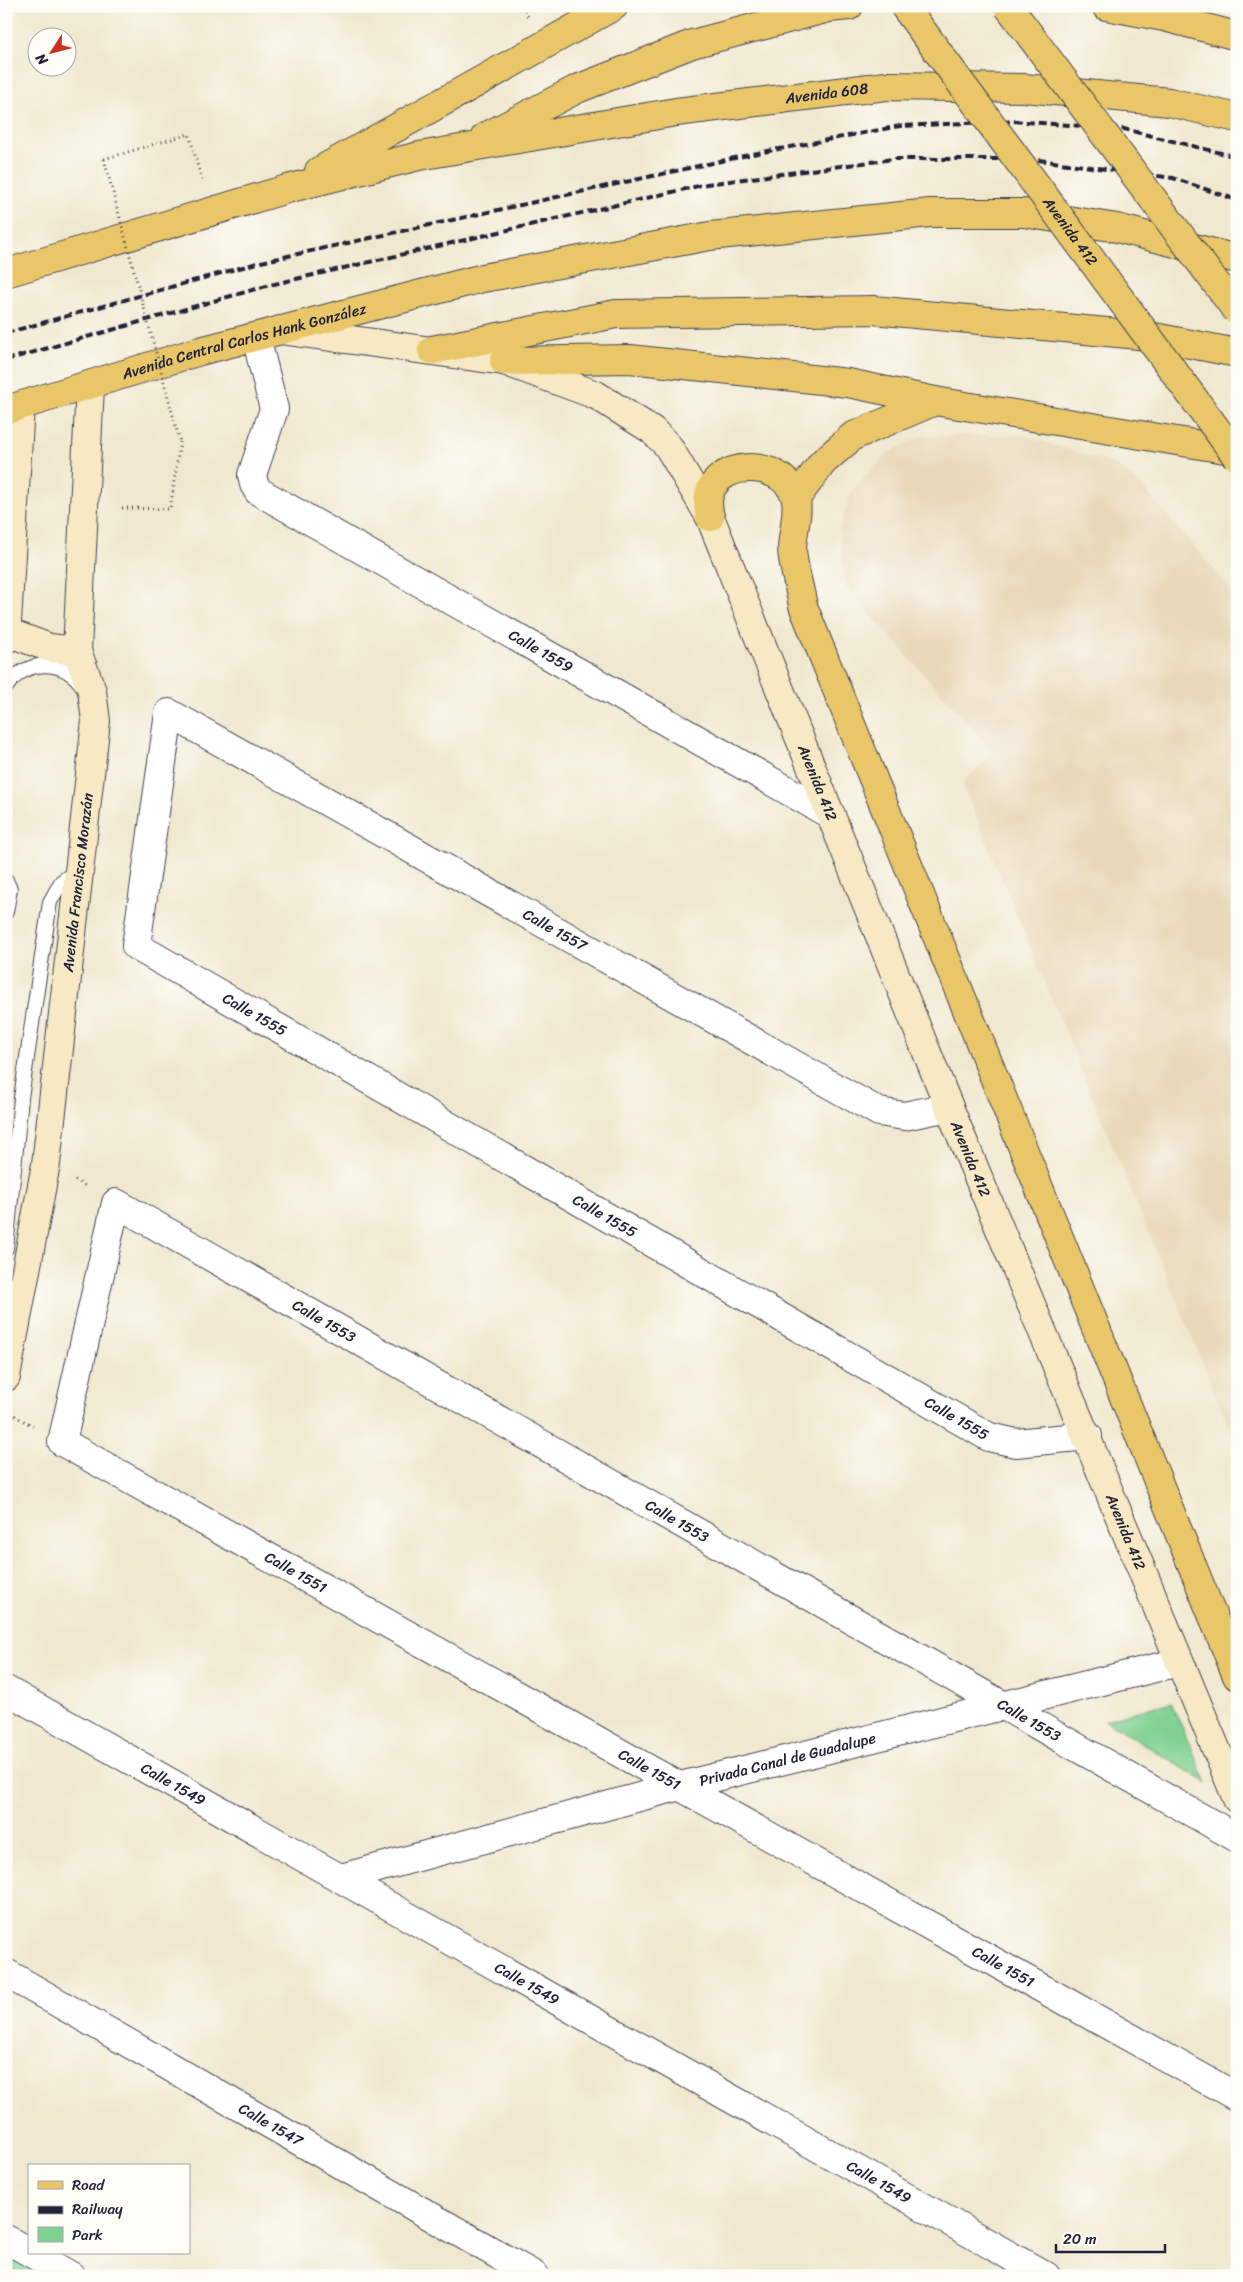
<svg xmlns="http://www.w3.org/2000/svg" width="1243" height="2282" font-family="Sriracha,sans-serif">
	<rect width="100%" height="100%" fill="#fdfcf7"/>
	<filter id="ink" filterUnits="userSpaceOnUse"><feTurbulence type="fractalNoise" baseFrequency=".02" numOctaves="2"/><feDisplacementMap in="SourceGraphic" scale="10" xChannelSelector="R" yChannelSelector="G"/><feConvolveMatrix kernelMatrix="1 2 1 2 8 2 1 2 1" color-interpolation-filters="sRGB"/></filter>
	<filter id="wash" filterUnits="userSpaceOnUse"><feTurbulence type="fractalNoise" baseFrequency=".0096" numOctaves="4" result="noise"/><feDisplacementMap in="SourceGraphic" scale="20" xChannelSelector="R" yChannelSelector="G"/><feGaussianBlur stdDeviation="1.12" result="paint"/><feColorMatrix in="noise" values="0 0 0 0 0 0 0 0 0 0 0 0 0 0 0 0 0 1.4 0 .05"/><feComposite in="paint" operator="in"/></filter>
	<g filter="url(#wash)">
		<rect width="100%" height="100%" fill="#f0e8ce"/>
		<polygon fill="#e9d9ba" points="1023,435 1116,465 1141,485 1237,596 1237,1446 962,783 994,753 846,587 840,528 851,492 888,453 921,436"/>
		<g fill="#81d192" stroke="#527a66">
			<polygon points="1171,1702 1207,1783 1105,1720"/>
			<polygon points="6,2254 45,2276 6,2276"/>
		</g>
	</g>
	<g filter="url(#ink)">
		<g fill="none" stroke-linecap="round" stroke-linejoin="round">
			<g stroke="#414051" stroke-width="16">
				<g id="lane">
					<path d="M6,687C26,659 62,658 82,685"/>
					<polyline points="6,880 10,889 6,912"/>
					<polyline points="6,1248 21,1098 50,902 61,882 79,869"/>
				</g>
			</g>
			<g stroke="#414051" stroke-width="30">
				<g id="street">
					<path id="s1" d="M256,337L274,409L252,475L254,484L258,491L831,815"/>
					<path id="s2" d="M949,1107L904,1116L879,1112L169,713L136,946L989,1437L1016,1443L1088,1436"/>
					<path id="s3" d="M6,1690L1046,2276"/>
					<path id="s4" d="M1237,1838L116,1203L62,1442L1237,2097"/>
					<path id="s5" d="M341,1878L680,1786L1179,1662"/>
					<path id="s6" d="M6,1973L535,2276"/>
					<polyline points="6,2239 29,2252"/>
					<polyline points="31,2253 71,2276"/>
				</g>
			</g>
			<g stroke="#414051" stroke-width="30">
				<g id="secondary">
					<path id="s7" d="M280,330L504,361L596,395L652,430L668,446L710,517L949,1107L1237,1799"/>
					<polyline points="7,632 50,648 77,651"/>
					<polyline points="6,639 20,406"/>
					<path id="s8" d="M6,1377L46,1164L96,721L92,691L77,651L90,386"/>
				</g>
			</g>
			<g stroke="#414051" stroke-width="30">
				<g id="primary">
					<polyline points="796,498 823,462 853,436 935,401"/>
					<path d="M710,517C709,512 708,506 708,501C711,460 780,456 795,496C800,509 792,535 792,549C793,568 800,588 803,606L1237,1676"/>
				</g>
			</g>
			<g stroke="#414051" stroke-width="30">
				<g id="highway">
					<polyline points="1106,6 1164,17 1237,36"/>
					<polyline points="485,137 577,89 692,44 829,8 849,6"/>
					<polyline points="319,171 614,6"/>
					<path id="s9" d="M6,273L287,189L419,156L676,112L886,86L1024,88L1169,102L1237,118"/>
					<polyline points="432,350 616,314 873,310 1149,336 1237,353"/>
					<polyline points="504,361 630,359 848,383 935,401 1237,451"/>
					<path id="s10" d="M6,410L200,351L483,278L710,236L930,213H1024L1117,228L1237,259"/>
				</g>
			</g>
			<g stroke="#414051" stroke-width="3" stroke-dasharray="1 4" stroke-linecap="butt">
				<polyline points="523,6 528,17"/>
				<polyline points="104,159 189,134 202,181"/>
				<polyline points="122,508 170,509 180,442"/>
				<polyline points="75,1180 87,1187"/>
				<polyline points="6,1411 33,1426"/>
			</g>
			<use href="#lane" stroke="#fff" stroke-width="14"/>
			<use href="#street" stroke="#fff" stroke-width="28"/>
			<use href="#secondary" stroke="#f6e9c3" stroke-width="28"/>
			<use href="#primary" stroke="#e9c769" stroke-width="28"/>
			<use href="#highway" stroke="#e9c769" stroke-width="28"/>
			<g stroke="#22223b" stroke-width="4" stroke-dasharray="8 4" stroke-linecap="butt">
				<polyline points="6,333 261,262 753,154 900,126 1013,121 1124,129 1237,157"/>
				<polyline points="6,360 270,285 707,184 893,159 1031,159 1173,178 1237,200"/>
			</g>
			<g stroke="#414051" stroke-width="30" stroke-linecap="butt">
				<g id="primary-bridge">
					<path id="s11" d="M904,6L1237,457"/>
					<polyline points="1008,6 1237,311"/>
				</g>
			</g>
			<polyline stroke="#414051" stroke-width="3" stroke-dasharray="1 4" stroke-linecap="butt" points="104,159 180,442"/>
			<use href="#primary-bridge" stroke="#e9c769" stroke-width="28"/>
		</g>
	</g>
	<g text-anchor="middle" stroke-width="5" stroke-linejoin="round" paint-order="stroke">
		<g font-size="15" fill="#22223b" stroke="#fdfcf7">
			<text dy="5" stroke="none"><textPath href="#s9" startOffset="842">Avenida 608</textPath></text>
			<text dy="5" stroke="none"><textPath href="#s11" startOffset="280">Avenida 412</textPath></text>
			<text dy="5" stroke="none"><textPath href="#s10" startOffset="248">Avenida Central Carlos Hank González</textPath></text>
			<text dy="5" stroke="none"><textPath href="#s1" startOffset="486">Calle 1559</textPath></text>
			<text dy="5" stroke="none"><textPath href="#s7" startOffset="782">Avenida 412</textPath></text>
			<text dy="5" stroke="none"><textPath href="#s8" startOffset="500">Avenida Francisco Morazán</textPath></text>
			<text transform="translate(555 930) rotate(29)" y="5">Calle 1557</text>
			<text dy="5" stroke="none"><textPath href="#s2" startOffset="1258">Calle 1555</textPath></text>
			<text dy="5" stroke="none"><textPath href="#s7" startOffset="1188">Avenida 412</textPath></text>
			<text dy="5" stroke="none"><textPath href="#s2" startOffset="1662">Calle 1555</textPath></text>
			<text transform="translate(324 1321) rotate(30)" y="5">Calle 1553</text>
			<text dy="5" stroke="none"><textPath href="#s2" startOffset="2068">Calle 1555</textPath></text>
			<text transform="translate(677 1521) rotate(30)" y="5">Calle 1553</text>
			<text dy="5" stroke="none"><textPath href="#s7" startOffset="1592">Avenida 412</textPath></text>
			<text dy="5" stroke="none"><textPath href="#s4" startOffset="1801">Calle 1551</textPath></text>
			<text transform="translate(1029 1720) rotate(30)" y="5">Calle 1553</text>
			<text dy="5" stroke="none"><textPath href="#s5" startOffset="462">Privada Canal de Guadalupe</textPath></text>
			<text dy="5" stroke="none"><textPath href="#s4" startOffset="2206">Calle 1551</textPath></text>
			<text dy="5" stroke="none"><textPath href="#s3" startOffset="192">Calle 1549</textPath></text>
			<text dy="5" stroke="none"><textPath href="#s4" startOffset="2611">Calle 1551</textPath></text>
			<text dy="5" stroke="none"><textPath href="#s3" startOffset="598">Calle 1549</textPath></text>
			<text dy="5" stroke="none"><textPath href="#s6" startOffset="305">Calle 1547</textPath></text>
			<text dy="5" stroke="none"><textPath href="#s3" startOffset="1002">Calle 1549</textPath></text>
		</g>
	</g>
	<rect width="1243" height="2282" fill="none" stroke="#fdfcf7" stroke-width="25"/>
	<rect x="28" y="2164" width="162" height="90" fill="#fdfcf7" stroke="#a5a5ac"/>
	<rect x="38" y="2181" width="25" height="8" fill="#e9c769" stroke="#a5a5ac"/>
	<text x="72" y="2190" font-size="15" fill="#22223b">Road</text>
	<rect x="38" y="2206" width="25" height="8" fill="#22223b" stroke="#a5a5ac"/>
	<text x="72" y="2214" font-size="15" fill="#22223b">Railway</text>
	<rect x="38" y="2227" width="25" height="15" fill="#81d192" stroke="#a5a5ac"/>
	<text x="72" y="2240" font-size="15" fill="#22223b">Park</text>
	<g transform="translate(52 52) rotate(234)"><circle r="24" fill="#fdfcf7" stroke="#a5a5ac"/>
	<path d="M0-4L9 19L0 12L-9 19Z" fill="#c8321e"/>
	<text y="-8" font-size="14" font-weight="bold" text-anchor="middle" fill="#22223b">N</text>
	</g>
	<path d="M1056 2244v8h109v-8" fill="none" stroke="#22223b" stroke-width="2.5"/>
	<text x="1063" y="2244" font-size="15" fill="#22223b" stroke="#fdfcf7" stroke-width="4" paint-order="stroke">20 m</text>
</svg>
